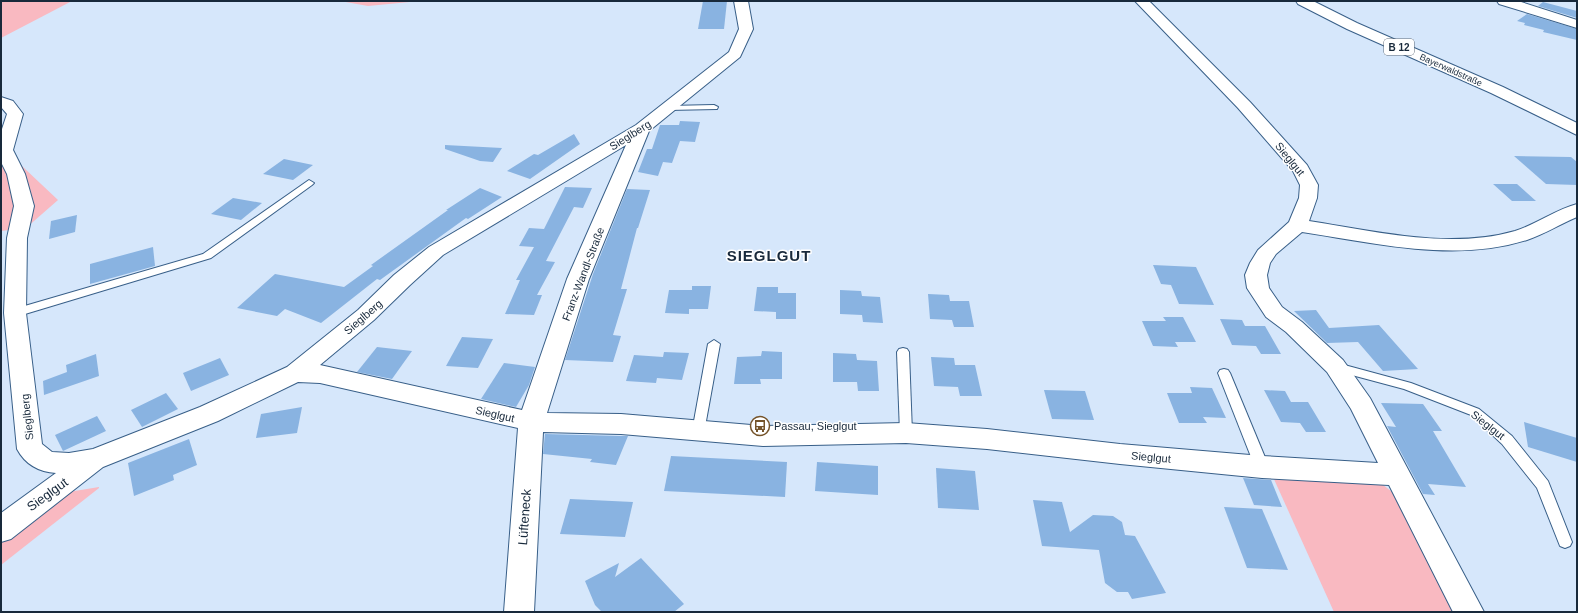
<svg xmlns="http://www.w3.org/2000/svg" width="1578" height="613" font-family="Helvetica,sans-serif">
	<rect width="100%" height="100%" fill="#d6e7fb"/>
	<g fill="#f9b9c1">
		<polygon points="1,1 72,1 1,38"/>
		<polygon points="340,1 420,1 368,6"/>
		<polygon points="1,130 6,151 58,200 26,228 1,231"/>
		<polygon points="1273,477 1382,484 1396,495 1455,612 1334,612"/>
		<polygon points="99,487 99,488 1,565 1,516 26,499"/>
	</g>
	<g fill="#89b3e1">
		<polygon points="703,1 727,1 724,29 698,29"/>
		<polygon points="1543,2 1577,11 1577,18 1538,6"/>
		<polygon points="1527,14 1577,29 1577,40 1543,32 1544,30 1524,25 1525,23 1517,21"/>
		<polygon points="680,121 700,122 695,142 680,141 672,163 663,162 658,176 638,172 647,149 652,149 660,125 679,125"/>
		<polygon points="574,134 580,144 530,179 507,171 534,154 538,155"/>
		<polygon points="445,145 502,148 493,162 480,161 445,149"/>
		<polygon points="1514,156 1571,157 1577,162 1577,185 1546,184"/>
		<polygon points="284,159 313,165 293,180 263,174"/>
		<polygon points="1493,184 1517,184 1536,201 1512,201"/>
		<polygon points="565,187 592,188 583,208 574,207 546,261 555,262 537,295 542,295 534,315 505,314 520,280 516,280 534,247 519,246 529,228 544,229"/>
		<polygon points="480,188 502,197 468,219 466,218 380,280 377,279 321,323 285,309 277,316 237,308 275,274 344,287 373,266 371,265 448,210 446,210"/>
		<polygon points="627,189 650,190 638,228 637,228 621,289 627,289 613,335 621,336 613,362 565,360 593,274"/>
		<polygon points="233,198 262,203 241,220 211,214"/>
		<polygon points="77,215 75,232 49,239 51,221"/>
		<polygon points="153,247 155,266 90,284 90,264"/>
		<polygon points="1153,265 1196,267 1214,305 1179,304 1171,285 1161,284"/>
		<polygon points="692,286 711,286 708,309 689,309 689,314 665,313 669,290 692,290"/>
		<polygon points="757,287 778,287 778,293 796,293 796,319 776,319 776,312 754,311"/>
		<polygon points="840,290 861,291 862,296 880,297 883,323 863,322 862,315 840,314"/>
		<polygon points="928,294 949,295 950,301 969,301 974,327 954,327 952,320 930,319"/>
		<polygon points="1316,310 1329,328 1379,325 1418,369 1383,371 1358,342 1327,343 1294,311"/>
		<polygon points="1163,317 1183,317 1196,342 1175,342 1178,347 1153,346 1142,321 1166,321"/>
		<polygon points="1220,319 1242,320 1245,326 1265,326 1281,354 1261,354 1256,346 1232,345"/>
		<polygon points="462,337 493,339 478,368 446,366"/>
		<polygon points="377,347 412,351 392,379 357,372"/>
		<polygon points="762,351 782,352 782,379 760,379 761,384 734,384 737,357 761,356"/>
		<polygon points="664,352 689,353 682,380 657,378 656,383 626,381 634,355 663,357"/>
		<polygon points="833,353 856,354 857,360 877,361 879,391 858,391 857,382 833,382"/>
		<polygon points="96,354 99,376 44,395 43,381 67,372 66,365"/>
		<polygon points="931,357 954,358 955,365 975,365 982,396 960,396 958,387 934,386"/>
		<polygon points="220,358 229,375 191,391 183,373"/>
		<polygon points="504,363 535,367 529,385 516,407 481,399"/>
		<polygon points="1190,387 1212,388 1226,418 1203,417 1207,423 1179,423 1167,393 1192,393"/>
		<polygon points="1044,390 1085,391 1094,420 1052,419"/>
		<polygon points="1264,390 1285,391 1291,402 1308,402 1326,432 1306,432 1300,423 1281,422"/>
		<polygon points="166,393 178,409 142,427 131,410"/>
		<polygon points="1381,403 1423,404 1442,431 1433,431 1466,487 1428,484 1435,495 1423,494 1387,426 1396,427"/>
		<polygon points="302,407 297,433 256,438 261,414"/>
		<polygon points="97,416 106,431 63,451 55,435"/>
		<polygon points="1524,422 1577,438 1577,462 1528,447"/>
		<polygon points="545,434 621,436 628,436 616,465 590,462 592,459 543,454"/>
		<polygon points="189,439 197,465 173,475 174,480 134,496 128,463"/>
		<polygon points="671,456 787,462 785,497 664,491"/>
		<polygon points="817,462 878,466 878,495 815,491"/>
		<polygon points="936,468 975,471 979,510 938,508"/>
		<polygon points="1243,478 1271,480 1282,507 1254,505"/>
		<polygon points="570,499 633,502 625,537 560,534"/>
		<polygon points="1033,500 1062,502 1070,532 1093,515 1113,516 1122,522 1125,535 1135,536 1166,593 1132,599 1128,592 1117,592 1105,583 1099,550 1042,546"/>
		<polygon points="1224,507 1262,509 1288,570 1247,568"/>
		<polygon points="641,558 684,604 674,612 602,612 595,605 585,581 619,563 615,577"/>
	</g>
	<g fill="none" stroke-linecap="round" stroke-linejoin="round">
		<g stroke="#385f88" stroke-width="2">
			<g id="service">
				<polygon points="714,105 718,107 717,109 668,110 664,108 668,106"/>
				<polygon points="309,180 314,183 312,185 211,258 15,317 9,313 11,310 203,254"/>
				<polygon points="714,340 720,344 704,432 703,435 698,437 693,435 692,432 708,344"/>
				<polygon points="903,348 907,349 909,352 912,433 911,436 906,438 901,436 900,433 897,352 899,349"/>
				<polygon points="1337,363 1411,383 1479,409 1512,436 1548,481 1572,542 1570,546 1565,548 1560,546 1537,488 1502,444 1471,415 1404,389 1333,370 1331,367 1333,364"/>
				<polygon points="1224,369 1228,370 1230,373 1269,467 1267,471 1262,472 1257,471 1255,467 1218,373 1220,370"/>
			</g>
		</g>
		<g stroke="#385f88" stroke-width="2">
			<g id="minor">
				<path d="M734,1H748L753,29L740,57L649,131L589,279L547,413L621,414L763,426L906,423L987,429L1120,444L1262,456L1378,463L1351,409L1327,372L1286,332L1266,317L1247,288L1245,275L1250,263L1258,250L1289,222L1299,198L1300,185L1293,171L1238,108L1135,1H1149L1250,102L1307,165L1318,185L1317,198L1309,221C1375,231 1449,250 1515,231C1537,224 1555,210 1577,204V217C1560,224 1545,234 1527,240C1455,263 1375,243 1302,232L1276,254L1270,263L1267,275L1269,288L1282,307L1302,322L1343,360L1370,398L1484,612H1453L1389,485L1262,478L1120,464L987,449L906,443L763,446L621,434L543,432L534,612H504L518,428L320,383L298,382L218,421L103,467L11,539L1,542V513L56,473C39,472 25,464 17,449L4,313L7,238L14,206L7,174L1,162V132L7,114L1,107V97L13,101L23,114L13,150L25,174L34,206L27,238L26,313L42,444L52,452L69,453L93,449L200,407L287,367L358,310L394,275L429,247L636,125L729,52L739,29ZM626,145L567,279L522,410L320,365L374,320L410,285L443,255Z"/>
				<polygon points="1497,1 1518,1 1577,20 1577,28 1499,4"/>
			</g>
		</g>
		<g stroke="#385f88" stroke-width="2">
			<polygon id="primary" points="1296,1 1313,1 1357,23 1503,87 1577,123 1577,135 1491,93 1347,29 1298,4"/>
		</g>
		<use href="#service" fill="#fff" fill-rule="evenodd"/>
		<use href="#minor" fill="#fff" fill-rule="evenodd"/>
		<use href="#primary" fill="#fff" fill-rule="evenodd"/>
	</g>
	<defs>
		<g id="bus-ring" transform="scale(1)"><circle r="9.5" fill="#fff" stroke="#75542b" stroke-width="1.5"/><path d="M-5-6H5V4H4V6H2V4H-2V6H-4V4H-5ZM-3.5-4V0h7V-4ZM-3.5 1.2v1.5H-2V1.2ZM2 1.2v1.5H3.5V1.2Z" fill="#75542b"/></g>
	</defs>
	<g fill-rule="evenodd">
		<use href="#bus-ring" x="760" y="426"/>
	</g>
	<g text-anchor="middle" stroke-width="3" stroke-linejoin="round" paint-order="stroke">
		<g font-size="9" fill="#18293b" stroke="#fff">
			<text transform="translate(1451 70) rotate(24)" y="3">Bayerwaldstraße</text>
		</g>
		<rect fill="#fff" stroke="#5d6976" stroke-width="1" x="1384" y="39" width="30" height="16" rx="3"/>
		<g font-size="10" font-weight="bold" fill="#18293b">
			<text x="1399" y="51">B 12</text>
		</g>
		<g font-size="11" fill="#18293b" stroke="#fff">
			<text transform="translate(630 135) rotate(-32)" y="4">Sieglberg</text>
			<text transform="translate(1290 159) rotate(51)" y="4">Sieglgut</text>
			<text transform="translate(583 274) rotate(-69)" y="4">Franz-Wandl-Straße</text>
			<text transform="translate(363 317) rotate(-41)" y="4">Sieglberg</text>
			<text transform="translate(495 414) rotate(13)" y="4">Sieglgut</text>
			<text transform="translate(27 417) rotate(-96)" y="4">Sieglberg</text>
			<text transform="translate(1488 425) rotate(38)" y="4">Sieglgut</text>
			<text transform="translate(1151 457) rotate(5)" y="4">Sieglgut</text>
		</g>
		<g font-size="11" fill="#18293b" stroke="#fff" text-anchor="start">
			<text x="774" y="430">Passau, Sieglgut</text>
		</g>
		<g font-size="13" fill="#18293b" stroke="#fff">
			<text transform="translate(47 494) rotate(-36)" y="5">Sieglgut</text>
			<text transform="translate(524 517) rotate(-86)" y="5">Lüfteneck</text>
		</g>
		<g font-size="15" font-weight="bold" letter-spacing="1" fill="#18293b" stroke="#fff">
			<text x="769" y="261">SIEGLGUT</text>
		</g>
	</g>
	<rect width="1578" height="613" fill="none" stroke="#18293b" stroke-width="4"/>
</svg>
